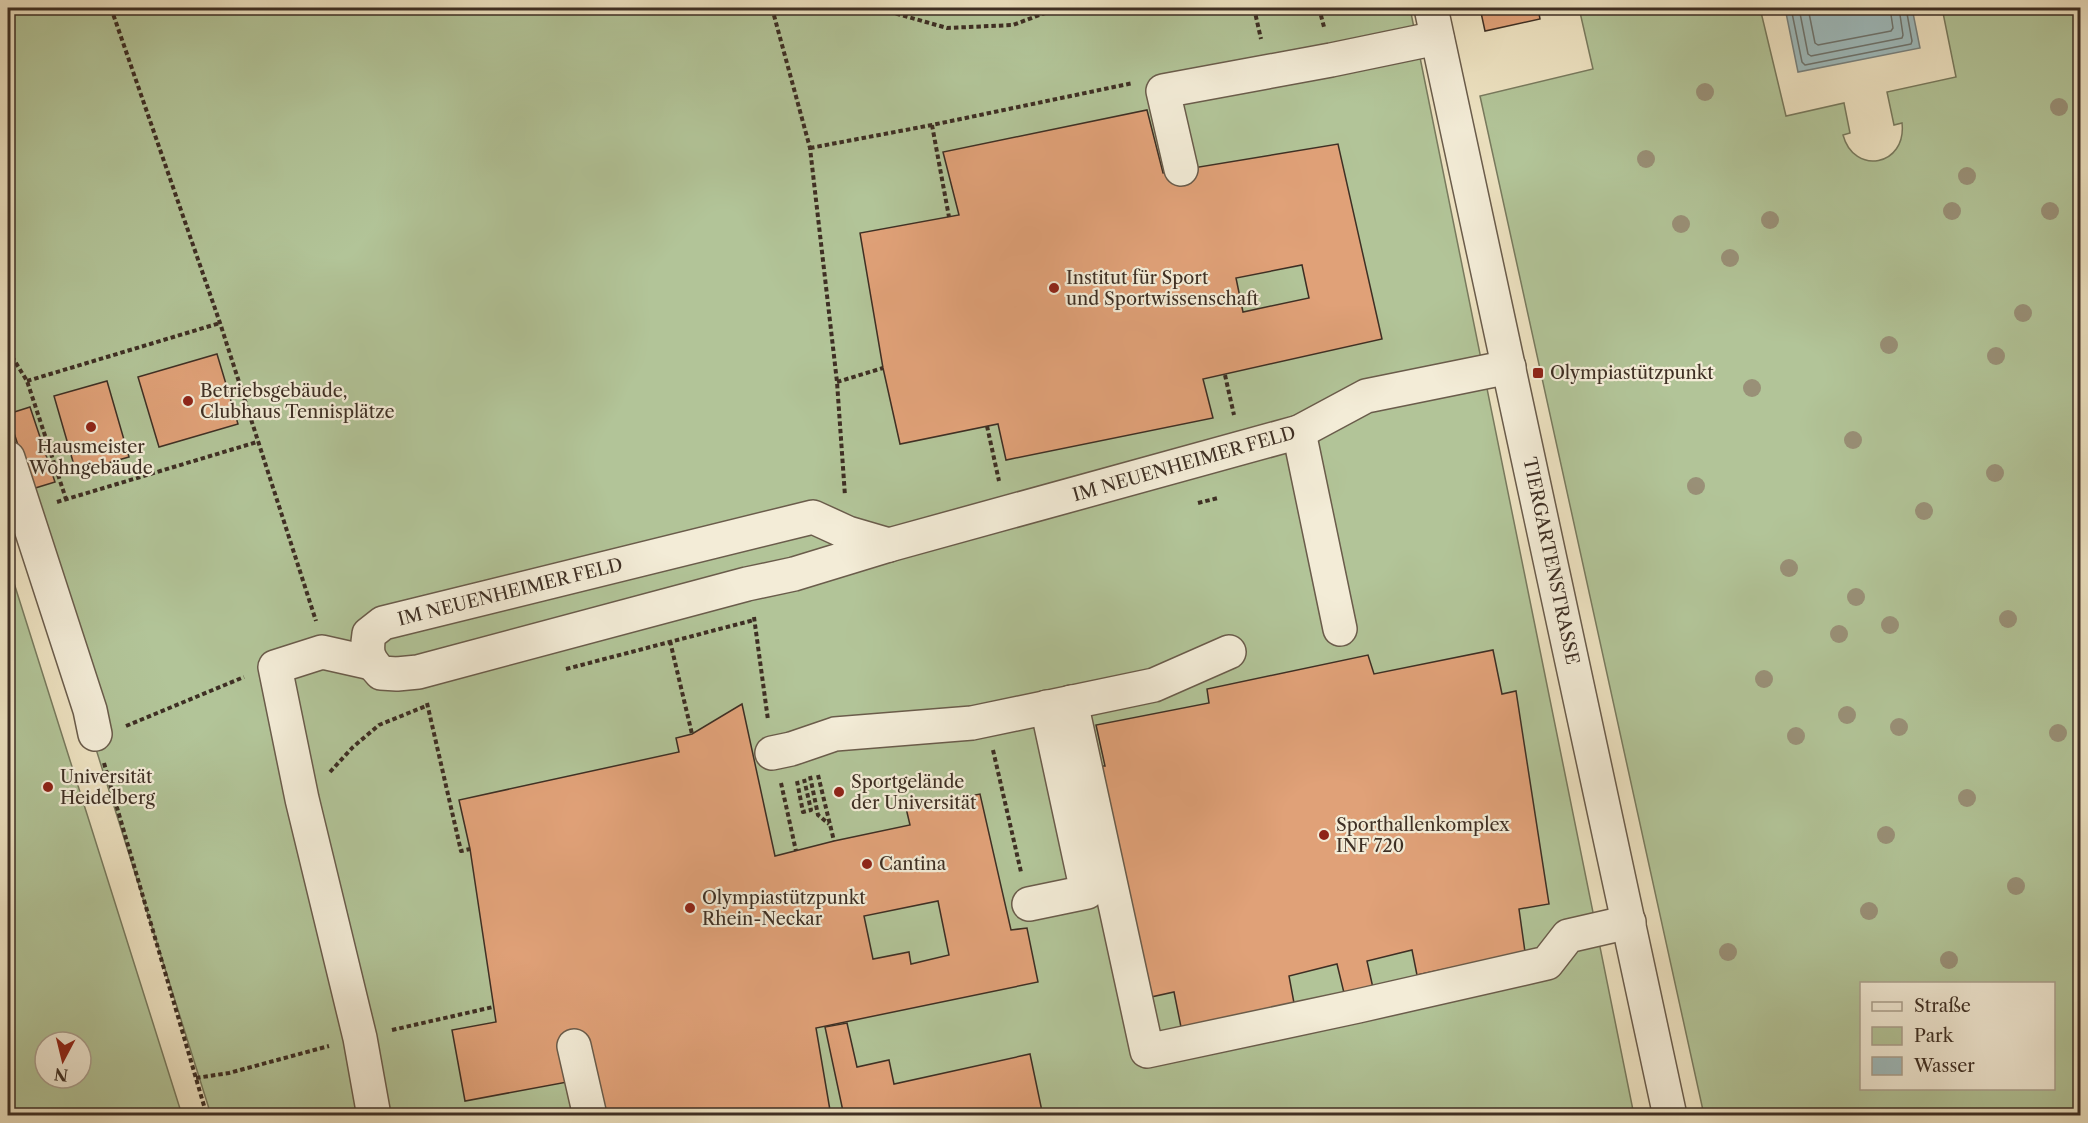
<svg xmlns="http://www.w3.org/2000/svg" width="2088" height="1123" font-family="'Libre Caslon Text',serif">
	<rect width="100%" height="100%" fill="#ede2c1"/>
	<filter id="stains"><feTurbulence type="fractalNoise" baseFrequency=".00333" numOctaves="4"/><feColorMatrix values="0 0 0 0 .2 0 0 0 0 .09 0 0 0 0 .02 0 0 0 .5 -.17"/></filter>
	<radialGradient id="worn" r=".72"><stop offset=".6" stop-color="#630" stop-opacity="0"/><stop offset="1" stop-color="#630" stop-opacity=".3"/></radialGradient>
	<g fill="#b2c498" stroke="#787a5e" stroke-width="1.5" fill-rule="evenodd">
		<polygon points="8,8 1410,8 1634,1115 211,1115 8,469"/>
		<path d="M1579,8H1760L1786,116L1844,103L1850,133L1843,135C1854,176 1907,166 1902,123L1894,125L1887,92L1956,77L1942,8H2080V1115H1704L1480,96L1593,69ZM1862,984H2054V1088H1862Z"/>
		<path d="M8,564L182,1115H8ZM45,1042H81V1078H45Z"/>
	</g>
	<polygon fill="#9ebbbd" stroke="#788380" stroke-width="1.5" points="1785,8 1912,8 1920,48 1798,72"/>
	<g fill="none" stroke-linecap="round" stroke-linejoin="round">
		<g stroke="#6e7570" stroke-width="1.5">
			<polyline points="1791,8 1802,62 1805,65 1911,44 1912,41 1906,8"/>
			<polyline points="1799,8 1808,54 1811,56 1902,38 1903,35 1899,8"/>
			<polyline points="1808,8 1815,43 1818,45 1891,31 1893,28 1890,8"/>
		</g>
	</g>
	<g fill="#e0a178" stroke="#3e2f24" stroke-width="1.5" fill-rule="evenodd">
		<polygon points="1480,8 1538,8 1540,19 1485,31"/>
		<path d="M1147,110L1163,173L1338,144L1382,339L1203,379L1213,418L1006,460L998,424L900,444L883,368L860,233L959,215L943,152ZM1302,265L1309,298L1243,312L1236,278Z"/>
		<polygon points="217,354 238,424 159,447 138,377"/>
		<polygon points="107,381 129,457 76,472 54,396"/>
		<polygon points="30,407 55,482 32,489 8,414"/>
		<polygon points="1493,650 1502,694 1516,691 1549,904 1519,909 1525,952 1417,975 1412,950 1367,961 1373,988 1344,993 1337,964 1289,976 1294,1003 1181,1027 1174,992 1142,999 1097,766 1105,766 1096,725 1209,703 1207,689 1368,655 1374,674"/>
		<path d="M742,704L775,856L834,841L910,825L906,808L980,794L1011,930L1027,928L1038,982L816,1028L831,1116H595L567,1082L465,1101L452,1030L496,1022L470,849L459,800L679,752L676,738L692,734ZM938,901L949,955L911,964L909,952L873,959L864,916Z"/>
		<polygon points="847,1023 857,1067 889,1060 894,1084 1030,1054 1043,1116 844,1116 825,1027"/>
	</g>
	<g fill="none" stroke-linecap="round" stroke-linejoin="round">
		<g stroke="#6a5c4b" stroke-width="36">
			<g id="minor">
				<polyline points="1431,8 1670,1116"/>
				<polyline points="1181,169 1163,91 1331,60 1437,38"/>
				<polyline points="1299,432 1340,629"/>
				<polyline points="8,458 90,710 95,734"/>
				<path d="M813,517L848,533L889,545L794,574L747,584L418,672L397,674L381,673C367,658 366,653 369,634L383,623Z"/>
				<polyline points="889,545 1299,432 1366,396 1509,367"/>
				<polyline points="371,663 322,652 275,667 302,799 360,1038 374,1116"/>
				<polyline points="1071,702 1147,1051 1358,1006 1547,963 1568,936 1629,922"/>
				<polyline points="772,753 791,749 835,734 972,723 1154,685 1229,652"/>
				<polyline points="1029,904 1087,892 1047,707"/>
				<polyline points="574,1046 590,1116"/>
			</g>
		</g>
		<g stroke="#3e2f24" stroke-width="4" stroke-dasharray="4.5 3" stroke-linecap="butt">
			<polyline points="111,8 220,323 316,621"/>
			<polyline points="772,8 810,148 837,382 845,496"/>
			<polyline points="882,8 894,13 947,28 1013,25 1058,8"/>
			<polyline points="1254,8 1261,39"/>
			<polyline points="1319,8 1324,27"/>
			<polyline points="932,125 949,217"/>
			<polyline points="810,148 932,125 1133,83"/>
			<polyline points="8,350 27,381 66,499"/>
			<polyline points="1225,375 1234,415"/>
			<polyline points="27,381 220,323"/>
			<polyline points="837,382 883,368"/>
			<polyline points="987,426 999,481"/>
			<polyline points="57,502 257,442"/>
			<polyline points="1198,503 1218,498"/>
			<polyline points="754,617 768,720"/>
			<polyline points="670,641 692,734"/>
			<polyline points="566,669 754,620"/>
			<polyline points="427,703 461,851 470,849"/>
			<polyline points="126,726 244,677"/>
			<polyline points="993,750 1021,872"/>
			<polyline points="104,763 207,1116"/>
			<polyline points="330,772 353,747 379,725 426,706"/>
			<polyline points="818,775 834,841"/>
			<polyline points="810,776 818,815 829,824"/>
			<polyline points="797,781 803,812 811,810 804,779"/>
			<polyline points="781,783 796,851"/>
			<polyline points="392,1030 493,1007"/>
			<polyline points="196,1078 229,1073 329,1046"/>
		</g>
		<use href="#minor" stroke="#f3ecd7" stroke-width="33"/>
	</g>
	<g fill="#999077">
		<circle cx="1705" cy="92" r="9"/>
		<circle cx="2059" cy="107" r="9"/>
		<circle cx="1646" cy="159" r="9"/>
		<circle cx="1967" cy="176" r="9"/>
		<circle cx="1952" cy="211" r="9"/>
		<circle cx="2050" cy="211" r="9"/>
		<circle cx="1770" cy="220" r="9"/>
		<circle cx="1681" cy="224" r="9"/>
		<circle cx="1730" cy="258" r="9"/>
		<circle cx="2023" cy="313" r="9"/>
		<circle cx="1889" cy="345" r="9"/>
		<circle cx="1996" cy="356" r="9"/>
		<circle cx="1752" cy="388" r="9"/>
		<circle cx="1853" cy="440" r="9"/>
		<circle cx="1995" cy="473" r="9"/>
		<circle cx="1696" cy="486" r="9"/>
		<circle cx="1924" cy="511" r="9"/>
		<circle cx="1789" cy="568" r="9"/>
		<circle cx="1856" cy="597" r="9"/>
		<circle cx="2008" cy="619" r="9"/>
		<circle cx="1890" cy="625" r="9"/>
		<circle cx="1839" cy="634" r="9"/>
		<circle cx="1764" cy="679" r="9"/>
		<circle cx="1847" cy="715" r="9"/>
		<circle cx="1899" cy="727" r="9"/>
		<circle cx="2058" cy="733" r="9"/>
		<circle cx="1796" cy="736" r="9"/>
		<circle cx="1967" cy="798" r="9"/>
		<circle cx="1886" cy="835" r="9"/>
		<circle cx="2016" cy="886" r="9"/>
		<circle cx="1869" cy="911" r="9"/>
		<circle cx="1728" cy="952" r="9"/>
		<circle cx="1949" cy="960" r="9"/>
	</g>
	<g fill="#8f2418" stroke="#f3ecd7" stroke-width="2">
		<circle cx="1054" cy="288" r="6"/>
		<rect x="1532" y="367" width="12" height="12" rx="3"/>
		<circle cx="188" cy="401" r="6"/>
		<circle cx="91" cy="427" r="6"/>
		<circle cx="48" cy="787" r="6"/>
		<circle cx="839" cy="792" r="6"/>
		<circle cx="1324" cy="835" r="6"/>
		<circle cx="867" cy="864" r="6"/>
		<circle cx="690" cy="908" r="6"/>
	</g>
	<g text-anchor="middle" stroke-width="4.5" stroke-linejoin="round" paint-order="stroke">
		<g font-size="18" fill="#3e2f24" stroke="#f3ecd7" text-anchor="start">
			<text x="1066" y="284">Institut für Sport<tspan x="1066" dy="21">und Sportwissenschaft</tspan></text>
			<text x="1550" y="379">Olympiastützpunkt</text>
			<text x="200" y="397">Betriebsgebäude,<tspan x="200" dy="21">Clubhaus Tennisplätze</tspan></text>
			<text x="91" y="453" text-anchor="middle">Hausmeister<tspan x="91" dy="21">Wohngebäude</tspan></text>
			<text x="60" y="783">Universität<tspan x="60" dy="21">Heidelberg</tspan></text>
			<text x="851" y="788">Sportgelände<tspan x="851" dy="21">der Universität</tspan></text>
			<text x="1336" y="831">Sporthallenkomplex<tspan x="1336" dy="21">INF 720</tspan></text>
			<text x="879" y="870">Cantina</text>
			<text x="702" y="904">Olympiastützpunkt<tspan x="702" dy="21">Rhein-Neckar</tspan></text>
		</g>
		<g font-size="18" fill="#3e2f24" stroke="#f3ecd7">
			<text transform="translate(1184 464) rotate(-16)" y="6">IM NEUENHEIMER FELD</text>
			<text transform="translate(1551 561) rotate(78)" y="6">TIERGARTENSTRASSE</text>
			<text transform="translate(510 592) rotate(-14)" y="6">IM NEUENHEIMER FELD</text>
		</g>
	</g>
	<rect width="2088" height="1123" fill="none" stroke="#ede2c1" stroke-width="30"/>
	<rect x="9" y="9" width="2070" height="1105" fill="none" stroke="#3e2f24" stroke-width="3"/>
	<rect x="15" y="15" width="2058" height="1093" fill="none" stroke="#3e2f24" stroke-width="1.5"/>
	<rect x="1860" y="982" width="195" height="108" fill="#f3ecd7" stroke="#aba08f" stroke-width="1.5"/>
	<rect x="1872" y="1002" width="30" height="9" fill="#f3ecd7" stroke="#aba08f" stroke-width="1.5"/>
	<text x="1914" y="1012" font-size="18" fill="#3e2f24">Straße</text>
	<rect x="1872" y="1027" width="30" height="18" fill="#b2c498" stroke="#aba08f" stroke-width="1.5"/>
	<text x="1914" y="1042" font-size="18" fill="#3e2f24">Park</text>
	<rect x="1872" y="1057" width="30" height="18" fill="#9ebbbd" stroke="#aba08f" stroke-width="1.5"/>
	<text x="1914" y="1072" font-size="18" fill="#3e2f24">Wasser</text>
	<g transform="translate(63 1060) rotate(187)"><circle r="28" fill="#f3ecd7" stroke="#aba08f" stroke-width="1.5"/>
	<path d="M0-4.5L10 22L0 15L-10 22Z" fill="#8f2418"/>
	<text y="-9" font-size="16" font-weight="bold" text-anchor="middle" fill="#3e2f24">N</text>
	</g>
	<rect width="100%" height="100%" filter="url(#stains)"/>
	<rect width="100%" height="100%" fill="url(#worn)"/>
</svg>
